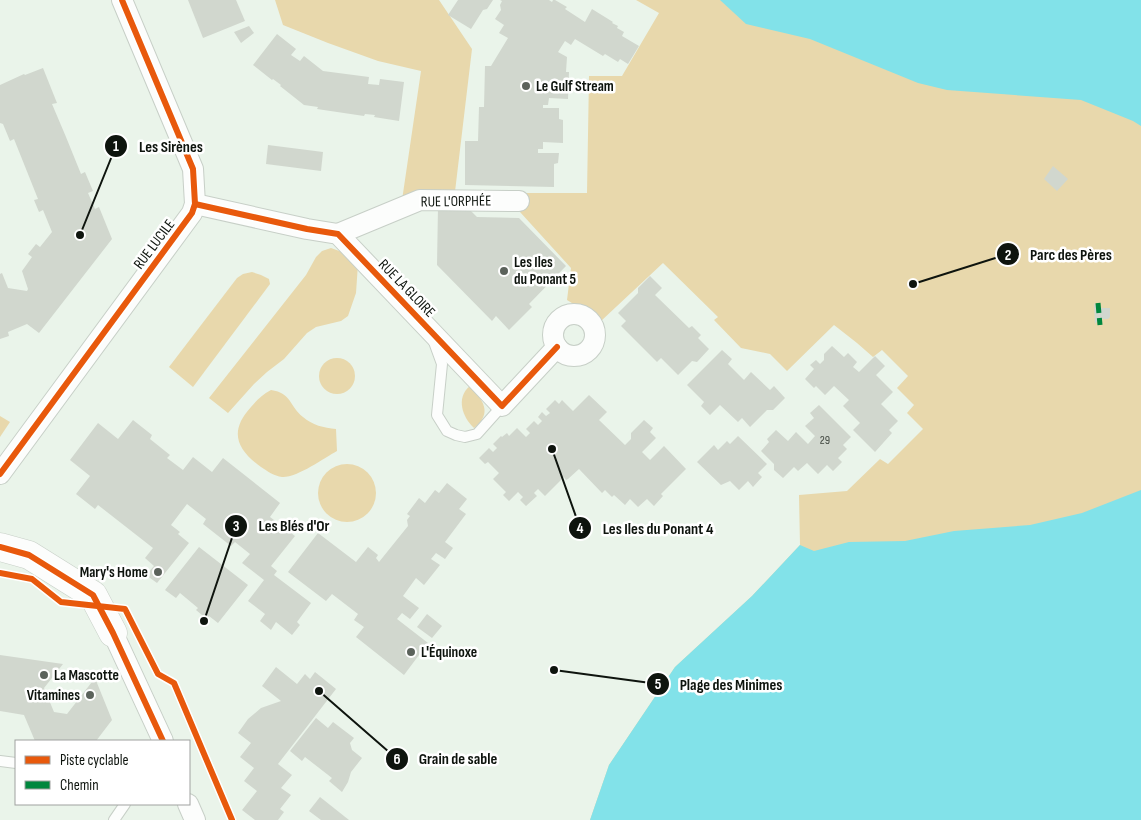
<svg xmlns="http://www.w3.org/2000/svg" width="1141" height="820" font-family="'Sofia Sans Condensed',sans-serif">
	<rect width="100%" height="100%" fill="#eaf4ea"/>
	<g fill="#e8d8ac">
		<polygon points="275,0 439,0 472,49 454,200 401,207 421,71 378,61 328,43 283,25"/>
		<polygon points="636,0 1141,0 1141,820 590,820 609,765 675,667 752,596 800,545 799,495 847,491 880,459 888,464 923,429 907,413 914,405 897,388 908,376 882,350 873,357 857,343 834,325 787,371 770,354 741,348 714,320 718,317 663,263 601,321 567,300 571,268 520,212 520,193 587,193 589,76 622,76 659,13"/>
		<polygon points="331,248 342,252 358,264 356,293 348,316 341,321 316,327 307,333 284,359 267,372 254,384 228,413 209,398 306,275 316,257 322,251"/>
		<polygon points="252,272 261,275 269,279 270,284 193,387 169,367 237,278 243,274"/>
		<circle cx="337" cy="376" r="18"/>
		<path d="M470,386C483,400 493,413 474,428C463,418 455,398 470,386Z"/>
		<path d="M271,390C292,393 289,406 303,417C312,425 324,428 336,429L337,451C324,458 297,478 282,477C274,476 267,471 261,467C236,449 229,431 251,407C257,400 263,394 271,390Z"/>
		<polygon points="0,416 10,422 0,437"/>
		<circle cx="347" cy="493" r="29"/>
	</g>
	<g fill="#82e2e9">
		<polygon points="720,0 1141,0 1141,126 1133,121 1081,100 947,90 918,83 810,39 746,24"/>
		<polygon points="1141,490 1141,820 590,820 609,765 675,667 752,596 800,545 814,551 849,542 905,541 954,531 1030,525 1082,513"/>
	</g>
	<g fill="#d1d7ce">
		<polygon points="188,0 236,0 245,21 203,38"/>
		<polygon points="458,0 493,0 487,9 483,10 471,29 448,15"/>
		<polygon points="500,0 549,0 552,2 553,0 555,0 567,7 565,9 585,22 592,9 613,22 612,23 618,26 617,28 624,32 622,36 639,46 628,64 620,59 618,62 605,54 603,56 575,39 571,45 565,41 558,52 567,57 566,72 569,72 568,99 549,98 548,105 543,105 543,108 559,108 559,119 563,120 563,143 543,142 543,149 538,149 538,153 559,153 558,163 554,164 554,187 465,185 465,141 478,141 479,107 484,107 485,66 491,66 508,38 499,33 504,25 495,19 501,10 500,5 502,1"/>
		<polygon points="249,26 254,33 241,43 234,32"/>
		<polygon points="277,34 296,49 291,55 300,61 304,56 323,71 369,77 368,84 379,85 380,79 404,82 399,121 374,117 375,115 365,114 364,116 317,109 318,107 304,105 280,86 281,85 273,79 272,80 253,65"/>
		<polygon points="43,68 57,103 52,104 66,137 81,174 85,172 93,191 88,193 95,209 99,207 112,239 39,333 27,324 8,332 9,336 0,339 0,274 2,273 8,288 27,291 28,289 22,271 32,257 28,254 36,244 40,247 52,232 43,210 39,212 34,200 38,199 14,139 10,141 3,124 0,123 0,85 24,74 25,75"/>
		<polygon points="268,145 323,152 321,171 266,164"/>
		<polygon points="1053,166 1068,179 1057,191 1044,179"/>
		<polygon points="438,207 468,208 477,217 519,218 566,266 529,304 532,307 509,330 496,316 492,321 437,265"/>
		<polygon points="650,276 662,288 655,295 689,328 692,326 701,335 698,338 709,349 697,362 692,361 678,375 661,358 657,362 621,326 626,321 618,313 638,293 638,288"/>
		<polygon points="1094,303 1098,308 1110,308 1110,317 1108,319 1099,319 1095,324"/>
		<polygon points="832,346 844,357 848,353 857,362 853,367 859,372 875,356 885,366 876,375 893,392 881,404 898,421 889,430 892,433 875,452 853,430 860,423 843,406 849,400 834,386 825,395 816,386 814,388 805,379 814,369 810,365 816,360 820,364 824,360 824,354"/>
		<polygon points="722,350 732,359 728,364 744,380 751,372 770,390 774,386 785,398 773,410 767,410 750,427 742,418 738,422 720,405 710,415 701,406 704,402 687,385"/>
		<polygon points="589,395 607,412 599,420 625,445 631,439 631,433 644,420 653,428 650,432 656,438 642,452 650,460 664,446 686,469 661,494 663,496 654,506 647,499 638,507 630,499 625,505 614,495 612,497 605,490 602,493 579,469 568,479 566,480 564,477 545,496 538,489 534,493 537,496 526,506 520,500 523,497 518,492 509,501 503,495 506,492 493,479 499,473 488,462 485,464 479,458 489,448 493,452 497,448 493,444 501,436 502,437 507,433 509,436 517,428 526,437 530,433 526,429 534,421 538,425 542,421 538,417 542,412 546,416 550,413 546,409 555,400 559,404 562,400 573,411"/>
		<polygon points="819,405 851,437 843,445 847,449 838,458 842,462 833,471 827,465 818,474 807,463 798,471 794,467 783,478 774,470 774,464 761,451 769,442 767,439 776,430 788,441 796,432 808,444 815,436 805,426 814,418 810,413"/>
		<polygon points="133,420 152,435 150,439 170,455 167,458 183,470 193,457 212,472 223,458 280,503 270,517 295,536 271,566 277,571 274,575 311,603 297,622 300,625 292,635 276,622 271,630 260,621 265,614 248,601 264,580 242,563 250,554 235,542 231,546 203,524 206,519 187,504 171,525 180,532 178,534 189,543 157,583 146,575 154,566 145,558 153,548 98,505 95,509 76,494 90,476 70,460 98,423 118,439"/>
		<polygon points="738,436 767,464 758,473 762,477 753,487 748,481 739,490 730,481 721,485 697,462 714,445 718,450 727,441 730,444"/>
		<polygon points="447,483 467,499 459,509 466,514 445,542 453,548 445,559 436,553 431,559 440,565 424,585 416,578 403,596 419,608 410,619 402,613 397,619 428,643 404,675 356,637 364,627 354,620 358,614 332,594 326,601 288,572 318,533 356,562 368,547 378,555 376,558 379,562 408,526 407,520 410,516 407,514 419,498 425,503 435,490 439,493"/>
		<polygon points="199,547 248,585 218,623 209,616 207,619 202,615 196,610 198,608 180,593 176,598 165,590"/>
		<polygon points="427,614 442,626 432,638 417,627"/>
		<polygon points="0,655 63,664 44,688 54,712 67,714 95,678 112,720 96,741 35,741 24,715 0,711"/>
		<polygon points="276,667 297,684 305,674 310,679 315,672 336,689 278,764 292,775 281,788 291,795 280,809 284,812 278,820 255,820 242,810 257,791 244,781 254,768 240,757 251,743 238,733 248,719 261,708 281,701 262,686"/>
		<polygon points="316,718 328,728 333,722 354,738 350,743 352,750 362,758 351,772 348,782 342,792 329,781 332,778 305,757 302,761 290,751"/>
		<polygon points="320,797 349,820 321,820 309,811"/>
	</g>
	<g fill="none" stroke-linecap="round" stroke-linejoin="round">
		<g stroke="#c7cfc7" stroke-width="12">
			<g id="lane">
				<polyline points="434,342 442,364 437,415 447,431 456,435 465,437 477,434 502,406"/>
				<polyline points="0,761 16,763"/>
				<polyline points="114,820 125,804"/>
			</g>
		</g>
		<g stroke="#c7cfc7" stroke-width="22">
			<g id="street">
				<polyline points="195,204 307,229 338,234 502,406 557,347"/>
				<polyline points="338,234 420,200 519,201"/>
				<circle cx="574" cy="335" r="21"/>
				<polyline points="0,474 192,213 195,204 193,169 122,0"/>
				<polyline points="113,633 163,741"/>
				<polyline points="188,804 195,820"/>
			</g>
		</g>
		<g stroke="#c7cfc7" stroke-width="29">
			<polyline id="secondary" points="0,547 29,555 93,595 113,633"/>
		</g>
		<use href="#lane" stroke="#fcfdfc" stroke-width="10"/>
		<use href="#street" stroke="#fcfdfc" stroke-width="20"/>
		<use href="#secondary" stroke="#fcfdfc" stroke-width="28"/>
		<polyline stroke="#00873e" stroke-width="5" stroke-dasharray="10 5" stroke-linecap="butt" points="1098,303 1100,325"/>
		<g stroke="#fff" stroke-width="9">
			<g id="cycleway">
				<polyline points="195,204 307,229 338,234 502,406 557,347"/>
				<polyline points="0,474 192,213 195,204 193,169 122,0"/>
				<polyline points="0,547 29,555 93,595 113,633 163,741"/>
				<polyline points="0,573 32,579 61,602 125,609 158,674 174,683 232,820"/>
			</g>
		</g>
		<use href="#cycleway" stroke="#e8590c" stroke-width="6"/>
	</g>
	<g fill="#5b625b" stroke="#fff" stroke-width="2">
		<circle cx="526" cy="86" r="5"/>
		<circle cx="504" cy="271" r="5"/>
		<circle cx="158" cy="572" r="5"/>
		<circle cx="411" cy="652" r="5"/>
		<circle cx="44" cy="675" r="5"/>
		<circle cx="90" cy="695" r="5"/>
	</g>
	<g text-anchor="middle" stroke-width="5" stroke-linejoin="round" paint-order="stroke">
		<g font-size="12" fill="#3f453e">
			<text x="825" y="444">29</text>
		</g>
		<g font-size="15" font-weight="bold" fill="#0e140e" stroke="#fff" text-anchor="start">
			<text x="536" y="91">Le Gulf Stream</text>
			<text x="514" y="267">Les Iles<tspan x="514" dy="17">du Ponant 5</tspan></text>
			<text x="148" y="577" text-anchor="end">Mary's Home</text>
			<text x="421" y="657">L'Équinoxe</text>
			<text x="54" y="680">La Mascotte</text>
			<text x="80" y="700" text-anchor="end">Vitamines</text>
		</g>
		<g font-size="15" fill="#0e140e" stroke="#fff">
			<text transform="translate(456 201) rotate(-1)" y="5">RUE L'ORPHÉE</text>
			<text transform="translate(154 244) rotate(-53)" y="5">RUE LUCILE</text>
			<text transform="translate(407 288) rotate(46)" y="5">RUE LA GLOIRE</text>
		</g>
	</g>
	<path fill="none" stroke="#0e140e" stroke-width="2" d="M80 235L116 146M913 284L1008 254M204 621L236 526M552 449L580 528M554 670L658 684M319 691L397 759"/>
	<g fill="#0e140e" stroke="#fff" stroke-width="2">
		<circle cx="80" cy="235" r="5"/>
		<circle cx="913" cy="284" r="5"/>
		<circle cx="204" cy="621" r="5"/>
		<circle cx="552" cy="449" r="5"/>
		<circle cx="554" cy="670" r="5"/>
		<circle cx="319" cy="691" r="5"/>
		<circle cx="116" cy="146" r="12"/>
		<circle cx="1008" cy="254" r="12"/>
		<circle cx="236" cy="526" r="12"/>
		<circle cx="580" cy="528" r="12"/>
		<circle cx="658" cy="684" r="12"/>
		<circle cx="397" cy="759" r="12"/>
	</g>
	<g font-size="15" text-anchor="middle" font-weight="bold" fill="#fff">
		<text x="116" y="151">1</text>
		<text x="1008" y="260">2</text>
		<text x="236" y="531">3</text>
		<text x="580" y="533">4</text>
		<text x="658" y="689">5</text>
		<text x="397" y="764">6</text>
	</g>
	<g font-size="16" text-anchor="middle" font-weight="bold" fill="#0e140e" stroke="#fff" stroke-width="5" stroke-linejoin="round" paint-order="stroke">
		<text x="171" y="152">Les Sirènes</text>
		<text x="1071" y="260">Parc des Pères</text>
		<text x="294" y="531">Les Blés d'Or</text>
		<text x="658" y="534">Les Iles du Ponant 4</text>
		<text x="731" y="690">Plage des Minimes</text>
		<text x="458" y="764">Grain de sable</text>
	</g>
	<rect x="15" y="740" width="175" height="65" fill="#ffffff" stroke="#9fa19f"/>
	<rect x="25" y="756" width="25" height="8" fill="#e8590c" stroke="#9fa19f"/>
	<text x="60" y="765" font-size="15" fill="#0e140e">Piste cyclable</text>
	<rect x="25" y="781" width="25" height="8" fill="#00873e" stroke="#9fa19f"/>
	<text x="60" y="790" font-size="15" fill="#0e140e">Chemin</text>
</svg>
